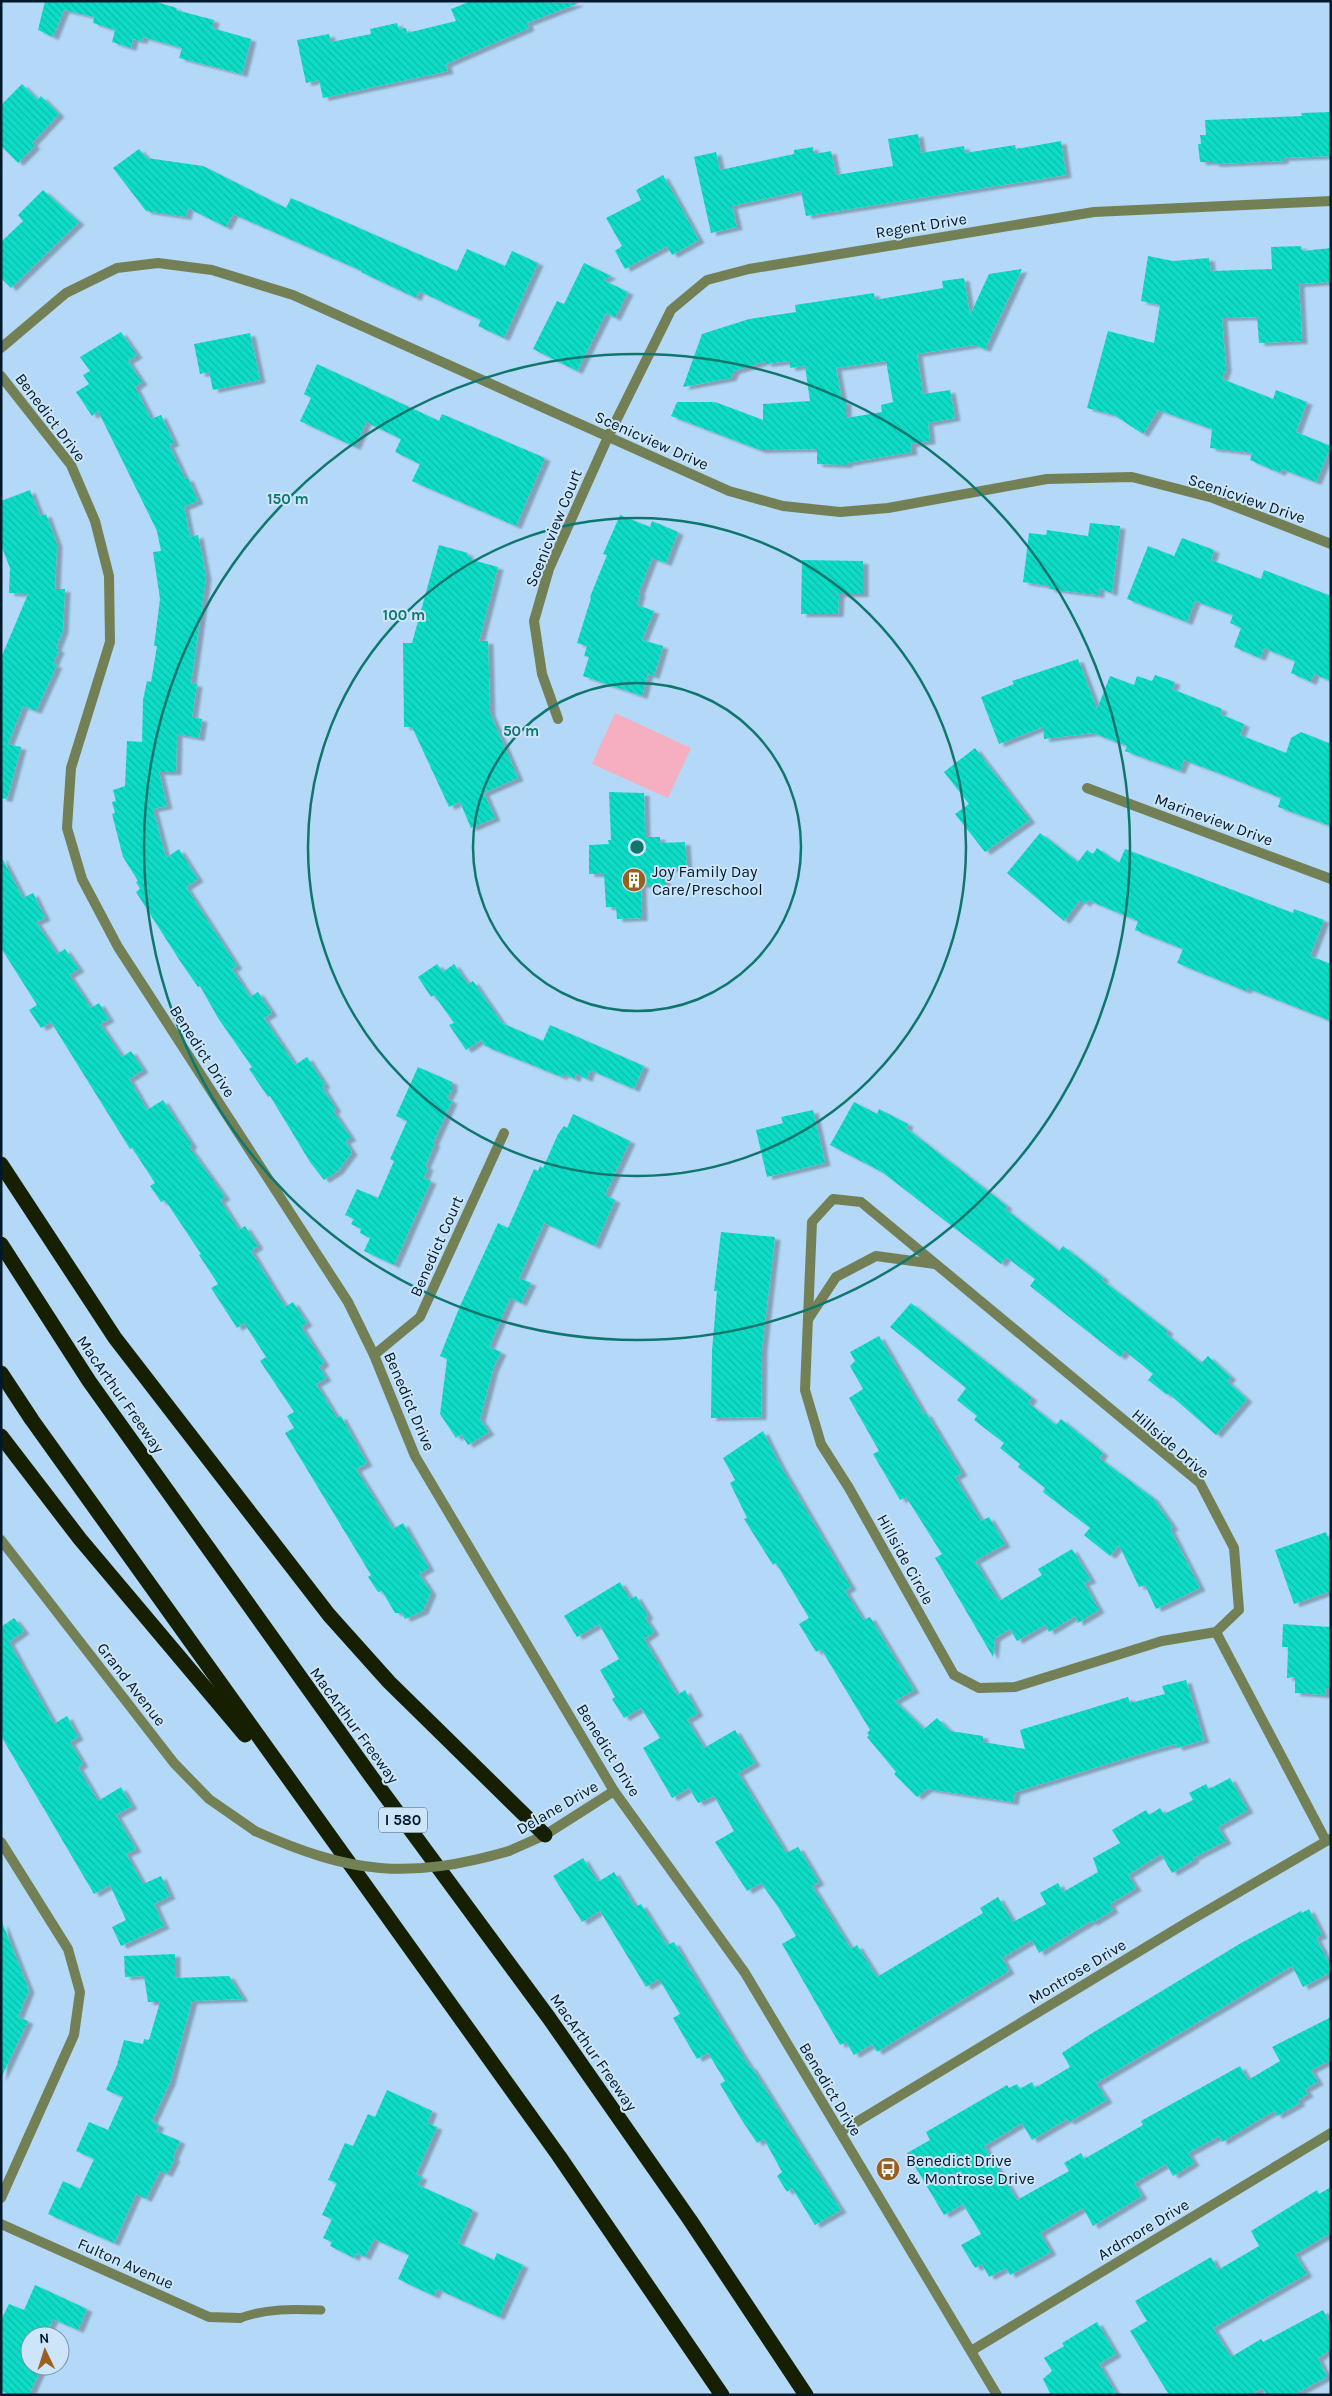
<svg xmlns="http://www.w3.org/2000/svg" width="1332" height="2396" font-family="Karla,sans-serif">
	<defs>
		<pattern id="building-back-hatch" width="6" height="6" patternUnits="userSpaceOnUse" patternTransform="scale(1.25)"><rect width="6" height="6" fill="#11dcc7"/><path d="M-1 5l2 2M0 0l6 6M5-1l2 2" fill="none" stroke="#0ebcab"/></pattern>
		<filter id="shadow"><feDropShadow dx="5.5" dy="3" stdDeviation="1" flood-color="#0004"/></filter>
	</defs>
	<rect width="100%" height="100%" fill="#b4d9f8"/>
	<polygon fill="#f6afc1" points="615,713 691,748 668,798 592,764"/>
	<g fill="url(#building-back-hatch)" fill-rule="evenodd" filter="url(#shadow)">
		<polygon points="45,1 153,1 177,8 176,10 214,20 212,28 251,39 242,74 179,58 182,48 143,37 142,41 133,39 131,48 112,42 115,30 93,23 94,17 64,10 53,37 38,30"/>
		<polygon points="471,1 579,3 527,23 529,28 446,64 448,71 323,98 319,80 306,83 297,40 329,34 331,42 371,34 370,29 397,23 399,29 406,28 407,33 456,21 451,9"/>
		<polygon points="22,84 38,100 41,96 59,114 32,143 35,146 18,163 1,146 1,105"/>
		<polygon points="1331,112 1331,156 1283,158 1283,161 1214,164 1214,162 1200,162 1198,144 1201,144 1200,135 1206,135 1205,120 1302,116 1301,113"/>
		<polygon points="918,134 921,153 964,146 965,153 1015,145 1016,149 1061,141 1066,175 806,216 801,191 732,206 737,227 711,233 694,157 716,152 720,170 794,154 794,150 813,147 814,154 831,151 836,175 893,166 888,139"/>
		<polygon points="139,149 147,158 203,166 286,208 291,198 457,271 467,249 505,266 512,251 538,263 504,338 478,326 481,320 419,291 416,298 361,272 362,271 233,214 226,227 188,208 186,217 146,211 113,168"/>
		<polygon points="663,175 699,240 672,255 667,246 625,269 615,251 622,246 606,218 641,200 636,190"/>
		<polygon points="43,190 79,222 11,288 1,278 1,242 23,221 18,215"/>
		<polygon points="1301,246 1302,251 1331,248 1331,282 1299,284 1302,341 1259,343 1257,317 1222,318 1226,369 1222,379 1273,399 1276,390 1307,402 1296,432 1331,446 1316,482 1282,469 1280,473 1250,460 1252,453 1210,448 1212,429 1158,410 1143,434 1114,415 1087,408 1108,331 1154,343 1160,305 1141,301 1148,256 1173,261 1209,258 1211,271 1272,269 1271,247"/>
		<polygon points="584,263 611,276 603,280 628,292 615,318 606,313 577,371 533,349 557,301 564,304"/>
		<path d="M1022,269L985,349L974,345L917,354L923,394L950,390L955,418L928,423L930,441L911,444L912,452L847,463V465L817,464V449L760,450L671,416L677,402H715L763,420V404L810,401L805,366L790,368L789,361L766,364V361L734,371L731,378L683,387L702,334L749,319L796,312L795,305L874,293L875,300L943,288L942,281L964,278L970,315L989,274ZM886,361L893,402L881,405L882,412L846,418V401H842L836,368Z"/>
		<polygon points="121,332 137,355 128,361 142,382 135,387 151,419 161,415 174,443 169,445 185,479 188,478 198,501 184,507 190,537 198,535 206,577 191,683 197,684 192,717 202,719 199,738 177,734 176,772 159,772 167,806 153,809 166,858 179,849 198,879 186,887 237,966 232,969 250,997 258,992 272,1013 264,1018 295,1065 307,1057 325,1085 322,1087 336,1109 333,1111 351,1138 345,1141 352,1152 338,1171 324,1180 310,1162 270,1096 268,1097 249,1069 252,1067 218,1018 200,986 198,987 180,961 136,892 140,889 136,882 138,881 123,857 112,814 115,813 112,802 116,801 113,790 125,786 127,741 142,742 143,700 147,681 151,682 157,646 154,646 160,599 153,552 161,551 157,531 98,411 92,416 76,392 89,384 83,375 90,371 80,357"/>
		<polygon points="250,333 260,380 213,390 209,372 200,374 194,344"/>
		<polygon points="317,364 439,421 442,414 545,458 516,526 412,481 420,464 395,452 401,439 366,422 355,447 300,421 311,398 304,394"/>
		<polygon points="30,490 40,516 46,514 57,544 55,589 65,589 63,630 56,648 59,650 53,664 57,665 36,711 23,706 8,744 21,747 7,799 1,798 1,658 28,594 9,593 10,568 1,545 1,501"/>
		<polygon points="620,515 650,527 652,521 678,532 666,563 652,558 639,592 640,593 637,605 654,611 642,640 663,646 654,676 648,674 642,696 583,676 589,657 584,656 587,646 577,643 591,598 590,597 607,555 603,554"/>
		<polygon points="1090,523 1120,526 1112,593 1099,588 1099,595 1049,589 1049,586 1023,582 1029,533 1046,535 1047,530 1088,536"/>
		<polygon points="1182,538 1214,550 1211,560 1261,579 1264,570 1331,596 1331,681 1314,674 1311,682 1291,673 1295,661 1264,648 1260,658 1234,647 1241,628 1230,623 1233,615 1195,601 1187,622 1127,599 1148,546 1174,556"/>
		<polygon points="439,545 468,553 467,556 472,557 472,560 498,567 479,641 488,641 490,713 518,778 484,793 495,818 471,828 460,802 449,807 412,727 404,727 403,643 412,643"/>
		<polygon points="802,560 863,561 863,594 839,594 838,614 801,614"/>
		<polygon points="1078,659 1097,709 1110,676 1134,685 1137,676 1152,681 1155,675 1175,682 1172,689 1222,709 1220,714 1244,724 1240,735 1286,753 1291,738 1301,732 1331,744 1331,826 1278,807 1281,798 1224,775 1184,760 1180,771 1125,751 1127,746 1093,733 1044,739 1043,727 999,744 981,697 1014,684 1012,681"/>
		<polygon points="975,748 1030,820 985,852 955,814 969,804 944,772"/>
		<polygon points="609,792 644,793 645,837 660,837 660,843 685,842 687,868 664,869 665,885 641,885 642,918 617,919 616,907 606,907 604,874 589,874 589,845 609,844 608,840 611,840"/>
		<polygon points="1040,833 1078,862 1087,850 1093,854 1097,848 1119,863 1125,849 1293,913 1294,909 1324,920 1310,956 1331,964 1331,1021 1247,988 1246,991 1177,963 1183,949 1135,930 1138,921 1088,900 1085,904 1080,900 1064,921 1007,873"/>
		<polygon points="1,856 23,898 33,893 45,918 36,922 57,954 65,949 79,969 69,975 91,1008 99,1003 109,1019 100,1024 122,1057 131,1051 143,1070 129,1079 147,1110 163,1100 192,1145 189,1147 225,1197 220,1200 239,1230 245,1226 258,1246 251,1251 285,1307 293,1302 307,1323 301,1327 324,1363 319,1367 326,1378 316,1384 337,1418 341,1416 367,1463 356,1469 393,1529 403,1523 429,1568 419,1574 431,1592 423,1611 405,1619 402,1613 395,1613 382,1591 378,1592 368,1577 371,1575 285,1433 294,1428 287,1416 294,1412 260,1361 266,1357 244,1323 237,1328 211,1288 218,1284 199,1255 201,1254 165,1200 161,1202 150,1186 155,1183 132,1148 130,1149 51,1022 41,1028 29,1010 37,1005 1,948"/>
		<polygon points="437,964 443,972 454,964 468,984 473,981 502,1023 543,1041 550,1025 644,1066 634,1089 590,1070 587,1079 576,1074 575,1079 563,1074 562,1077 485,1046 481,1040 466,1050 449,1025 454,1023 434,995 431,997 418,977"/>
		<polygon points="418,1067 452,1082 452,1089 447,1098 452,1101 433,1143 435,1143 425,1166 428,1167 424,1178 431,1181 394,1265 364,1251 370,1238 360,1233 361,1229 351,1224 354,1219 345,1215 357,1189 378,1198 394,1161 390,1159 407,1121 396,1116"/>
		<polygon points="854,1102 877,1114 879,1109 908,1124 906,1128 1007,1206 1005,1209 1059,1251 1063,1246 1104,1278 1102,1280 1168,1331 1166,1334 1201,1363 1208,1356 1231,1377 1227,1381 1247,1399 1216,1435 1168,1393 1167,1395 1148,1380 1153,1374 1125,1351 1120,1357 1030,1286 1035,1279 1006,1257 1001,1264 882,1172 830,1145"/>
		<polygon points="813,1110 825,1163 767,1177 756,1130 783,1123 781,1117"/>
		<polygon points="573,1114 630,1141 605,1195 615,1200 595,1246 544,1223 519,1278 531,1283 521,1303 510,1298 489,1347 501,1352 493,1369 480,1419 489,1432 468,1445 461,1434 456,1438 440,1414 447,1359 440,1356 460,1306 498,1223 508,1228 534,1169 538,1171 540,1166 543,1168 558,1134 564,1126 567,1128"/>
		<polygon points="721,1232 775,1237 762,1348 761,1417 711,1418 712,1351 717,1291 714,1291"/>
		<polygon points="911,1303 1032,1398 1028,1403 1056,1425 1061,1419 1103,1453 1099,1458 1153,1498 1173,1527 1170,1529 1200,1588 1156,1609 1145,1585 1139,1587 1119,1545 1110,1556 1084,1535 1090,1528 1043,1492 1045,1488 1018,1467 1020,1464 1000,1448 1004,1443 974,1420 977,1416 957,1400 966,1388 890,1327"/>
		<polygon points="879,1336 924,1414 926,1413 962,1473 955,1477 981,1521 989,1517 1005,1544 975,1561 999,1601 1042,1575 1038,1569 1072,1549 1091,1580 1084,1583 1099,1610 1078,1623 1075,1616 1049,1632 1045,1625 1017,1641 1010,1629 995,1638 993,1657 935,1558 942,1554 906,1497 900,1500 873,1454 879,1451 849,1398 863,1389 850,1366 855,1361 850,1352"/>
		<polygon points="763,1431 780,1465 851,1587 845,1591 863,1620 870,1617 914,1690 895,1701 924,1729 937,1718 950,1731 983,1736 983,1742 1025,1749 1020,1730 1128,1697 1130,1703 1165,1694 1162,1686 1186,1680 1204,1740 1177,1748 1176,1744 1153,1750 1015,1792 1013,1802 927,1789 917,1797 894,1774 896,1772 867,1737 869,1735 867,1733 870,1730 821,1649 816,1652 799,1624 809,1618 776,1563 773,1565 744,1519 747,1518 730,1483 735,1480 723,1458"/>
		<polygon points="1326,1532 1331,1545 1331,1591 1294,1604 1275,1550"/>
		<polygon points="620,1582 630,1599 636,1596 648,1616 645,1618 654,1632 644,1639 677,1695 685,1690 698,1713 687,1720 704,1748 735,1730 755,1763 738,1773 786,1853 798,1847 819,1882 812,1886 851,1949 857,1945 877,1977 983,1913 980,1908 998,1897 1013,1922 1046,1904 1040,1893 1058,1883 1063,1892 1098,1872 1093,1858 1120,1843 1112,1830 1146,1810 1149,1815 1160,1808 1164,1814 1193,1800 1189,1793 1206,1784 1209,1789 1230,1778 1248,1810 1218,1827 1226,1841 1193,1858 1194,1860 1172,1873 1161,1854 1128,1875 1136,1888 1110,1904 1113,1910 1092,1923 1091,1921 1039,1953 1032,1940 1002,1958 1009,1971 877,2052 872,2044 854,2055 846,2042 840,2045 782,1944 796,1936 778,1907 761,1883 747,1891 715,1842 734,1831 714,1796 698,1803 689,1788 672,1798 643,1748 660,1738 641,1708 624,1718 612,1699 615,1697 600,1670 619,1659 599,1624 577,1637 564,1616"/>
		<polygon points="14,1618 24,1631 9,1642 54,1724 67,1716 78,1737 70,1742 83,1764 78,1767 98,1801 121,1787 132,1806 116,1815 136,1849 126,1854 143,1884 161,1876 170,1896 154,1904 164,1926 121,1946 112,1927 126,1920 110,1885 94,1894 1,1736 1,1627"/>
		<polygon points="1283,1624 1331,1627 1331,1688 1326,1688 1325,1695 1295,1693 1295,1677 1287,1678 1288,1647 1282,1647"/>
		<polygon points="583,1858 598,1882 614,1872 635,1907 641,1904 667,1945 674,1942 738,2048 750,2067 751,2066 841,2210 815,2225 792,2188 787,2192 777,2176 782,2172 764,2139 757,2143 741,2119 720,2084 725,2081 708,2053 697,2059 673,2018 680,2014 659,1979 646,1987 600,1911 582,1922 553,1876"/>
		<polygon points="1309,1909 1322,1935 1316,1938 1331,1967 1331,1972 1303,1987 1292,1966 1096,2083 1107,2100 1069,2122 1067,2119 1032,2140 1022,2123 984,2146 1017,2200 1069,2171 1064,2163 1081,2153 1084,2159 1143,2125 1141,2121 1240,2066 1248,2080 1280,2061 1272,2047 1331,2017 1331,2060 1311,2070 1318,2082 1305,2089 1308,2094 1298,2100 1300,2103 1277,2116 1274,2111 1222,2142 1219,2136 1188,2153 1194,2163 1173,2176 1166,2164 1134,2183 1142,2196 1093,2226 1083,2208 1040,2233 1051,2252 1010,2275 1006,2268 989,2277 982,2264 975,2268 961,2245 981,2234 963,2204 944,2215 907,2153 930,2140 926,2132 1007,2085 1009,2088 1017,2084 1020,2089 1032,2082 1035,2088 1070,2067 1062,2053 1089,2035 1241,1943 1301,1911 1302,1913"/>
		<polygon points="2,1922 29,1990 18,2017 28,2021 1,2078"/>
		<polygon points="175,1954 175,1978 229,1976 243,1999 192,2001 170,2082 152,2121 159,2125 156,2131 180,2141 173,2157 175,2158 167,2174 160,2171 146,2199 136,2194 114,2243 48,2214 63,2181 80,2189 94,2159 76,2151 89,2122 108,2130 123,2097 106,2090 117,2065 124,2040 143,2044 144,2039 149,2040 160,2002 148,2002 144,1976 125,1977 124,1956"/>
		<polygon points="387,2090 432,2111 427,2123 437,2127 416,2174 422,2177 418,2185 473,2210 458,2243 494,2260 497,2253 523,2265 499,2317 437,2289 434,2296 398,2279 409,2255 374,2239 365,2257 356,2253 354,2258 330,2246 332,2242 323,2238 332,2219 322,2215 337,2183 328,2180 345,2143 353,2146 368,2114 375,2117"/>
		<polygon points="1331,2187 1331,2233 1295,2254 1307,2274 1213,2328 1231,2357 1261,2339 1263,2342 1323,2310 1331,2325 1331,2349 1318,2358 1327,2377 1293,2395 1267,2395 1262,2388 1251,2395 1169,2395 1130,2331 1147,2321 1135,2301 1211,2257 1218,2270 1259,2246 1251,2231 1317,2190 1319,2194"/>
		<polygon points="35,2285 87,2309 78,2330 53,2319 45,2336 30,2336 30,2366 42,2366 29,2395 10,2395 1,2391 1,2320 9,2304 24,2310"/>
		<polygon points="1097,2322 1116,2354 1099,2364 1117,2395 1051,2395 1043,2379 1052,2371 1044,2358 1064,2346 1062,2343"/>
	</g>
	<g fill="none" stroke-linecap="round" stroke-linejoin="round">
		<path stroke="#738056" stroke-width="9" d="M240,2318C267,2308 293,2309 321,2310"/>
		<g stroke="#738056" stroke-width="10">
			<polyline points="1,348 66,293 117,268 158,263 212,270 293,295 729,491 783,506 840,512 888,508 1047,479 1132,477 1213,498 1331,544"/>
			<polyline points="558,719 542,674 534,621 549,569 608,437 671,310 707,280 749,269 1094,212 1331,201"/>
			<polyline points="1087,788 1331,879"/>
			<polyline points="809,1318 836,1277 876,1256 935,1264"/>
			<polyline points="374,1355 420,1317 504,1133"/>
			<polyline points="1216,1632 1162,1641 1015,1687 979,1688 954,1675 849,1488 821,1444 805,1390 812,1222 833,1199 861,1202 1200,1483 1234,1548 1239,1610 1216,1632 1326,1841"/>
			<polyline points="1,1842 68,1949 80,1992 74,2035 1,2198"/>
			<polyline points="840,2132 1191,1920 1330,1839"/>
			<polyline points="1,2224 209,2317 240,2318"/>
			<polyline points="971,2351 1331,2133"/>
		</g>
		<g stroke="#738056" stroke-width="10">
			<polyline points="1,376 71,465 95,521 109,576 110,642 71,768 67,828 82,879 118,947 348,1302 374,1355 415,1456 614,1791 745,1973 997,2395"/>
			<polyline points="1,1540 174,1763 209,1799 255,1831"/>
			<polyline points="509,1851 545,1835 614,1791"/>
		</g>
		<g stroke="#161f00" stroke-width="15">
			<polyline points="1,1164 115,1338 329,1615 389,1682 545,1835"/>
			<polyline points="1,1244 89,1381 373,1779 549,2018 690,2220 806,2395"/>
			<polyline points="1,1373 32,1420 559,2156 722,2395"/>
			<polyline points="1,1436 80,1539 245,1735"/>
		</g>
		<path stroke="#738056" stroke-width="10" d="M255,1831C351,1874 408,1880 509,1851"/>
	</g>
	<g fill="none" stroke="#0f766e" stroke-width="2.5">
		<circle cx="637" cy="847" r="164"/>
		<circle cx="637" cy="847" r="329"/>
		<circle cx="637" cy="847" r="493"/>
	</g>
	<defs>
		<g id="building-disc" transform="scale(1.25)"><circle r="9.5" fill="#9b5f20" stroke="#cce5f9"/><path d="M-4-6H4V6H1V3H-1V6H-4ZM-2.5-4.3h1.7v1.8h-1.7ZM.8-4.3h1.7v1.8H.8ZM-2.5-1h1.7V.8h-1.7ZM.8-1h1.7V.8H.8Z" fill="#fff"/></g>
		<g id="bus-disc" transform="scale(1.25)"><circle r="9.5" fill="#9b5f20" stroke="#cce5f9"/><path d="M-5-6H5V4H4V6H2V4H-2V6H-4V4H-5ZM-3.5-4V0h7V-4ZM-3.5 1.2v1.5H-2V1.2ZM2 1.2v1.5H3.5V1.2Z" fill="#fff"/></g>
	</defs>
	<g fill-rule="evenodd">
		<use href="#building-disc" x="634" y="880"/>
		<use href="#bus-disc" x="888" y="2169"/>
	</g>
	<g text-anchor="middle" stroke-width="4" stroke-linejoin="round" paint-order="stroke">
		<rect fill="#cce5f9" stroke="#3d5669" stroke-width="1" x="379" y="1807.5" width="48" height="25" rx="4"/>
		<g font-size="15" font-weight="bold" fill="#00192b">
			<text x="403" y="1825">I 580</text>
		</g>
		<g font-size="16" fill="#00192b" stroke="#cce5f9">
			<text transform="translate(921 225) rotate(-9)" y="6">Regent Drive</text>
			<text transform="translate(51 417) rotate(53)" y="6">Benedict Drive</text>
			<text transform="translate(652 440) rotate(24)" y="6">Scenicview Drive</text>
			<text transform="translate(1247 498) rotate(19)" y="6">Scenicview Drive</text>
			<text transform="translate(553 528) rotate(-68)" y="6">Scenicview Court</text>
			<text transform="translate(1214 819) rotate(20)" y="6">Marineview Drive</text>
			<text transform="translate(203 1051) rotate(57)" y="6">Benedict Drive</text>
			<text transform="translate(436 1246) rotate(-66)" y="6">Benedict Court</text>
			<text transform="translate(121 1394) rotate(55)" y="6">MacArthur Freeway</text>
			<text transform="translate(410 1401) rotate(67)" y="6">Benedict Drive</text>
			<text transform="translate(1171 1443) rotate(41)" y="6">Hillside Drive</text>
			<text transform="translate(906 1559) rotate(61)" y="6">Hillside Circle</text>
			<text transform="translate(132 1684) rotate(52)" y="6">Grand Avenue</text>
			<text transform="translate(355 1725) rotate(54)" y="6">MacArthur Freeway</text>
			<text transform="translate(609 1750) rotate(58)" y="6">Benedict Drive</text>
			<text transform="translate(557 1807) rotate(-30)" y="6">Delane Drive</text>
			<text transform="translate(1077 1971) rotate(-31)" y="6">Montrose Drive</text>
			<text transform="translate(594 2052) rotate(55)" y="6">MacArthur Freeway</text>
			<text transform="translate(831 2089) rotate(59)" y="6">Benedict Drive</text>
			<text transform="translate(1143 2229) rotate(-31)" y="6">Ardmore Drive</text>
			<text transform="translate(126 2263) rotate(24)" y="6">Fulton Avenue</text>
		</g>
		<g font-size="16" fill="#00192b" stroke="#cce5f9" text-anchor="start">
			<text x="652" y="877">Joy Family Day<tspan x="652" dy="18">Care/Preschool</tspan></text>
			<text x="906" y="2166">Benedict Drive<tspan x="906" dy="18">&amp; Montrose Drive</tspan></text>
		</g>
	</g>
	<circle cx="637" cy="847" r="8" fill="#0f766e" stroke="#cce5f9" stroke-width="2.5"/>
	<g font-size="15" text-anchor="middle" font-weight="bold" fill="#0f766e" stroke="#cce5f9" stroke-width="4" stroke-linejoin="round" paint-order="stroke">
		<text x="288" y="504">150 m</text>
		<text x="404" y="620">100 m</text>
		<text x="521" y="736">50 m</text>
	</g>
	<rect width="1332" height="2396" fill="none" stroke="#00192b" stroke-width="5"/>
	<g transform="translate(45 2351) rotate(356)"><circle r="24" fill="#cce5f9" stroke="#7a93a7"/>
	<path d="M0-4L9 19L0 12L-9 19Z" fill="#9b5f20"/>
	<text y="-8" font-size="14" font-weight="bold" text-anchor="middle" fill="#00192b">N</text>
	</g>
</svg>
